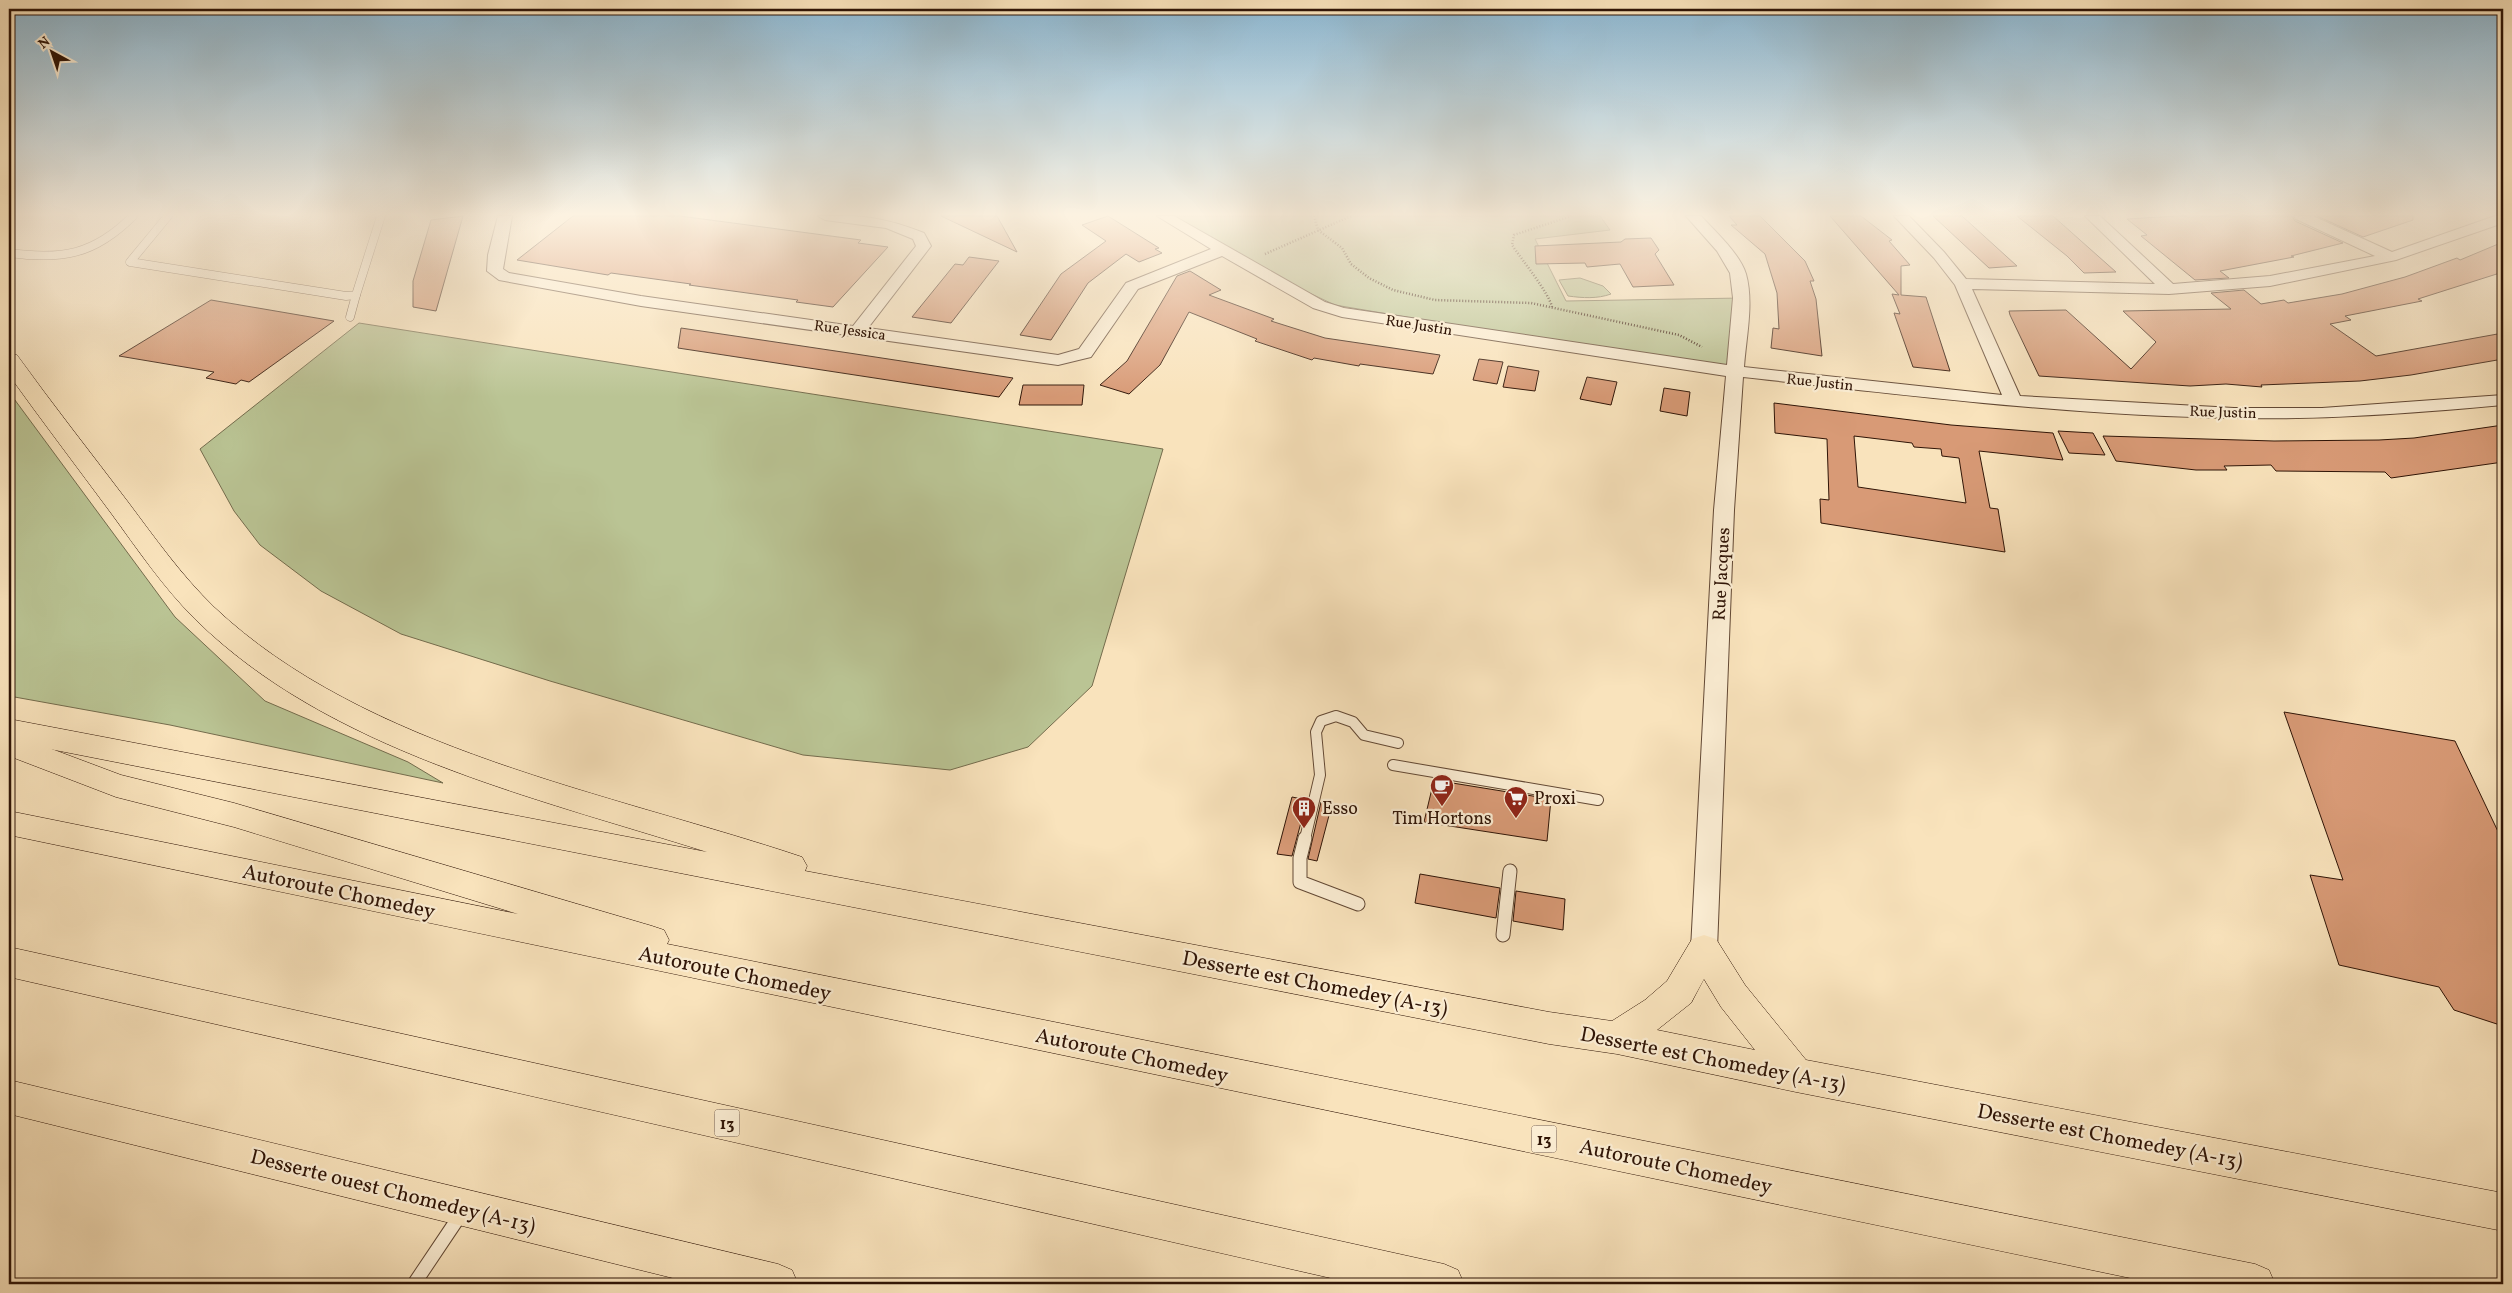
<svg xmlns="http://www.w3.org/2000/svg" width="2512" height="1293" font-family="Vollkorn,serif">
	<rect width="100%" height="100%" fill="#f9e3bc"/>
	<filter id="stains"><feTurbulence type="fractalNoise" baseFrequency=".004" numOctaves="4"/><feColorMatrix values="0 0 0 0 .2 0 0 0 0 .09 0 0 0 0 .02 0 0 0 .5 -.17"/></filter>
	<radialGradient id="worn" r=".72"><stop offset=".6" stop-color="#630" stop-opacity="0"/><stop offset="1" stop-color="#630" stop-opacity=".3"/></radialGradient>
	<g fill="#bac494" stroke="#746c4d">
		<polygon points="1170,216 1600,216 1610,230 1535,239 1566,301 1741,298 1741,374 1335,305 1245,263 1242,256"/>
		<path d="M1580,278L1603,286L1611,294C1597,299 1583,298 1568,296L1559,280Z"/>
		<polygon points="359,323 1163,449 1092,686 1028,747 950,770 803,755 550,681 401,634 321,591 260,545 234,511 200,449"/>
		<polygon points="9,392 175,617 265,701 408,762 443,783 170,725 9,696"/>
	</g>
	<g fill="#d89a76" stroke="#2f1406" fill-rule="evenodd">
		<polygon points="463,216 436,311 413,307 413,281 431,220"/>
		<polygon points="573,216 680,216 861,240 858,243 888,247 833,307 796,302 798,300 689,285 691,284 611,273 608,275 517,260"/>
		<polygon points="941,216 997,216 1017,252"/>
		<polygon points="1108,216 1159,248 1155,249 1162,253 1139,262 1126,254 1088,283 1051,340 1020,335 1061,274 1106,241 1082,225"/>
		<polygon points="1729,216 1760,216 1805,261 1814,281 1810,281 1816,299 1822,356 1771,348 1773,328 1779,329 1777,293 1765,254 1731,225 1737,225"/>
		<polygon points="1830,216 1861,216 1892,240 1889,241 1910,265 1901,266 1901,295 1926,297 1950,371 1913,367 1894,313 1900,314 1892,294 1899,295"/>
		<polygon points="1933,216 1962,216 2017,266 1989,268"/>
		<polygon points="2017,216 2053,216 2116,272 2084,273 2067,256"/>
		<polygon points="2177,216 2292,216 2295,221 2343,243 2291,256 2294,257 2220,271 2229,278 2195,280 2141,236 2147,235 2127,219"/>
		<polygon points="2317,216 2413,216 2413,220 2363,237"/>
		<polygon points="1651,238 1659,250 1655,254 1674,285 1633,287 1620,264 1587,267 1585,263 1536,264 1535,246 1621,242 1625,239"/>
		<polygon points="2503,242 2503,272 2418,299 2422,301 2345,316 2351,320 2330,324 2376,356 2503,333 2503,359 2411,375 2360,381 2261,385 2262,387 2226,384 2190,386 2039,376 2010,315 2009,311 2066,310 2131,369 2156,342 2123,311 2231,309 2211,293 2244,290 2261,304 2284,300 2288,303 2342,294 2405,277 2457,258 2460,260"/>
		<polygon points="969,257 999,261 951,323 912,317 955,264 963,265"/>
		<polygon points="1190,271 1221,290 1209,295 1274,319 1271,321 1325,338 1440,355 1433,374 1360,364 1359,366 1314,358 1312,360 1255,341 1257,339 1189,312 1160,365 1129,394 1100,385 1127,361 1177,276"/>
		<polygon points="211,300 334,321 249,382 241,380 236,384 206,378 214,372 119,356"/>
		<polygon points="681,328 849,353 1013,378 999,397 678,348"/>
		<polygon points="1479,359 1503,362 1497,384 1473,380"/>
		<polygon points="1508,366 1539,371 1535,391 1503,387"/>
		<polygon points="1587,377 1617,382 1611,405 1580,399"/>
		<polygon points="1023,385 1084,385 1082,405 1019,405"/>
		<polygon points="1664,388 1690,392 1687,416 1660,411"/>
		<path d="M1774,403L1951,425L2053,433L2063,460L1979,451L1990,508L1998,509L2005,552L1821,523L1820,499L1829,500L1827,439L1775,433ZM1854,436L1912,443L1914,447L1941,449L1942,456L1959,458L1966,503L1858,487Z"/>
		<polygon points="2503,425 2503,462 2391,478 2385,472 2276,471 2271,465 2224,466 2227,470 2196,470 2116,461 2103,436 2274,441 2379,440 2414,438"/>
		<polygon points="2058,431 2093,433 2105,455 2069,453"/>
		<polygon points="2284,712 2455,741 2503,842 2503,1026 2454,1010 2439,987 2339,965 2310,875 2343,880"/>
		<polygon points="1434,780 1551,799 1547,841 1424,822"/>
		<polygon points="1292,797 1307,800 1292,856 1277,854"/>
		<polygon points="1321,802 1332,804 1317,861 1308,859"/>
		<polygon points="1420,874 1500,888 1496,918 1415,903"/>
		<polygon points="1516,891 1565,899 1563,930 1513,921"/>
	</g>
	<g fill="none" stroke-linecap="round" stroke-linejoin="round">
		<g stroke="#624834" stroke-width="9">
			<g id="service-far2">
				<polyline points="168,216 130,262 346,296 356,295 381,216"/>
				<path d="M9,253C62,260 94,255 133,216"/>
				<polyline points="350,317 356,295"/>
			</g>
		</g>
		<g stroke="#624834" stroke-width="12">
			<g id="service-far1">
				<polyline points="1393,765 1598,800"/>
				<polyline points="1305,839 1320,775 1316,732 1321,721 1336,716 1353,722 1364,735 1398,743"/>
			</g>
		</g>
		<g stroke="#624834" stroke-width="15">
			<g id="service">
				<polyline points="1305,838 1300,858 1300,882 1358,904"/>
				<polyline points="1503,935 1510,871"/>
				<polyline points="414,1284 461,1214"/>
			</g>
		</g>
		<g stroke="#624834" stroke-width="2">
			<path id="minor" d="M498,216H512L503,269L509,273L641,296L853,326L916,246L913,239L886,228L825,220L818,216C861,215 884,217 924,233L931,246L868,328L1058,355L1079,349L1126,283L1211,249L1157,216H1174L1325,302L1344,308L1727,365L1733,298L1730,273L1717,251L1686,216H1701C1715,231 1740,254 1746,274C1754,303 1746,338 1744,367L2002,395L1955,285L1934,258L1894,216H1909L1944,252L1966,279L2155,284L2085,216H2100L2173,284L2270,276L2375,256L2296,219L2294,216H2313L2392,252L2495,216H2503V223L2396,260L2270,286L2169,294L1972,289L2020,396L2234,408H2322L2503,395V405C2414,413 2325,420 2236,418C2071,416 1907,395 1743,377L1734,510L1717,949L1713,957L1704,960L1695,957L1691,949L1714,510L1726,376L1342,317L1313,308L1222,256L1138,289L1091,357L1058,365L641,306L499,280L487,271L488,255Z"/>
		</g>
		<g stroke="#2f1406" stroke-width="1">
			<g id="primary">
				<path d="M9,353L17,355C53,405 91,453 128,502C155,538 181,575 214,607C365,750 611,793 802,857L807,866L805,871L1549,1012L1612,1021L1645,1000L1667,981L1692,939L1704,935L1716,939L1745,985L1806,1060L2503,1193V1231L1796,1092L1617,1054L1549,1044L9,741V719L707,852C534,797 329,751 195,619C163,587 138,550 111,513C77,467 42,421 9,375ZM1704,979L1721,1007L1755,1050L1657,1030L1691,1003Z"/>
				<polygon points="9,1080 778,1264 792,1270 798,1284 697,1284 9,1114"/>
			</g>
		</g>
		<g stroke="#2f1406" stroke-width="1">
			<g id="motorway">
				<polygon points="9,733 121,775 234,803 652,926 664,930 669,940 667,944 2255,1264 2269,1270 2275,1284 2159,1284 9,835 9,811 518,914 234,827 116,797 9,756"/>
				<polygon points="9,947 1444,1264 1458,1270 1464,1284 1357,1284 9,977"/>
			</g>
		</g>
		<g stroke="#2f1406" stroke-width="2.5" stroke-dasharray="1 2" stroke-linecap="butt">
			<polyline points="1314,216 1318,230 1342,248 1351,264 1369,278 1393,290 1435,300 1531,303 1679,335 1702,347"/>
			<polyline points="1265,254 1351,216"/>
			<path d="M1552,307C1549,293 1522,260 1512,245L1514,235L1571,216"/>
		</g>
		<use href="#service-far2" stroke="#fbedd3" stroke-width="8"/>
		<use href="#service-far1" stroke="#fbedd3" stroke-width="10"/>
		<use href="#service" stroke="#fbedd3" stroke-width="13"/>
		<use href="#minor" fill="#fbedd3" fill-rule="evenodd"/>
		<use href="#primary" fill="#f9e3bc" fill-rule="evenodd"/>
		<use href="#motorway" fill="#f9e3bc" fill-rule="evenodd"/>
	</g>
	<linearGradient id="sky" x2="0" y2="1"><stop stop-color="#8bb8d4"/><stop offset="0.54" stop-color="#fcf2e1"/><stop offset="1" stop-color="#fcf2e1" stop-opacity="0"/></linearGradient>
	<rect width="2512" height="397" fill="url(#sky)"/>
	<defs>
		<g id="cafe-pin" transform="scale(1.25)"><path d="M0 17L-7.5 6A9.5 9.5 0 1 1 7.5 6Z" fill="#8f2418" stroke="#fbedd3"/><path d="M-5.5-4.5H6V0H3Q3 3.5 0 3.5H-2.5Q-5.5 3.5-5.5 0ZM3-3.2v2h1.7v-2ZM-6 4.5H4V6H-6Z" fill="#fff"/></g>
		<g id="supermarket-pin" transform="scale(1.25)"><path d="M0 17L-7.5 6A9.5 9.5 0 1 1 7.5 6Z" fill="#8f2418" stroke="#fbedd3"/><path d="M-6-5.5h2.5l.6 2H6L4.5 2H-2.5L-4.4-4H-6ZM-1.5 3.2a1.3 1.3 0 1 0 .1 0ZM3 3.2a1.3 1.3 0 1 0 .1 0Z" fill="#fff"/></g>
		<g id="building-pin" transform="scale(1.25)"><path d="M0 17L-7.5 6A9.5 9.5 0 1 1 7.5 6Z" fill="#8f2418" stroke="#fbedd3"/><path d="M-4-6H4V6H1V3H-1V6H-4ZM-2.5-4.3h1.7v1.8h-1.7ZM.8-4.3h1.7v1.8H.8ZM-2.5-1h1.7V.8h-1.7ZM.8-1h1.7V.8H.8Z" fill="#fff"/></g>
	</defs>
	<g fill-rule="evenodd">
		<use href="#cafe-pin" x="1442" y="786"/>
		<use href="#supermarket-pin" x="1516" y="798"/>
		<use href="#building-pin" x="1304" y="808"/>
	</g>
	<g text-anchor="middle" stroke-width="4.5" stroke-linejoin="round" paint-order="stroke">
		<g font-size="15" fill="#2f1406" stroke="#fbedd3">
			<text transform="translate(1419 325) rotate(9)" y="5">Rue Justin</text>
			<text transform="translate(850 330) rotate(8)" y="5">Rue Jessica</text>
			<text transform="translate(1820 382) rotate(6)" y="5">Rue Justin</text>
			<text transform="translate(2223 412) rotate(2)" y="5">Rue Justin</text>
		</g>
		<g fill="#fbedd3" stroke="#6c5544" stroke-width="1">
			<rect x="714.5" y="1109.5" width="25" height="27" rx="4"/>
			<rect x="1531.5" y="1125.5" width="25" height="27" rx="4"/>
		</g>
		<g font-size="16" font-weight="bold" fill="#2f1406">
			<text x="727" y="1129">13</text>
			<text x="1544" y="1145">13</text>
		</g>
		<g font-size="18" fill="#2f1406" stroke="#fbedd3">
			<text transform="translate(1721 574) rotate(-87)" y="6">Rue Jacques</text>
		</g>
		<g font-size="18" fill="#2f1406" stroke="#fbedd3" text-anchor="start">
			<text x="1534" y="804">Proxi</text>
			<text x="1322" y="814">Esso</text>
			<text x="1442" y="824" text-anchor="middle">Tim Hortons</text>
		</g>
		<g font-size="21" fill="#2f1406" stroke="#fbedd3">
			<text transform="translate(339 891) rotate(12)" y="7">Autoroute Chomedey</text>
			<text transform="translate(735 973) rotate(12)" y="7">Autoroute Chomedey</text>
			<text transform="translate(1315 983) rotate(11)" y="7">Desserte est Chomedey (A-13)</text>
			<text transform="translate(1132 1055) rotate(12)" y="7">Autoroute Chomedey</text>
			<text transform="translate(1713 1059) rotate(11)" y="7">Desserte est Chomedey (A-13)</text>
			<text transform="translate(2110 1136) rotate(11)" y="7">Desserte est Chomedey (A-13)</text>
			<text transform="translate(1676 1166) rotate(12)" y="7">Autoroute Chomedey</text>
			<text transform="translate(393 1191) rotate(14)" y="7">Desserte ouest Chomedey (A-13)</text>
		</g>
	</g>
	<rect width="2512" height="1293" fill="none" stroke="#f9e3bc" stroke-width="30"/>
	<rect x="10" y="10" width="2492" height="1273" fill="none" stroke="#2f1406" stroke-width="2.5"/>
	<rect x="15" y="15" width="2482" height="1263" fill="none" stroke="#2f1406"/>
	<g transform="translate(52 52) rotate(320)" stroke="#fbedd3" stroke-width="4" paint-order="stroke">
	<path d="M0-4L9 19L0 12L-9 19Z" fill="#2f1406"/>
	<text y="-8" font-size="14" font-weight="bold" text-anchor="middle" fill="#2f1406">N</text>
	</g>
	<rect width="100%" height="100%" filter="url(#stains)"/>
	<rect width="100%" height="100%" fill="url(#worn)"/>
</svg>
